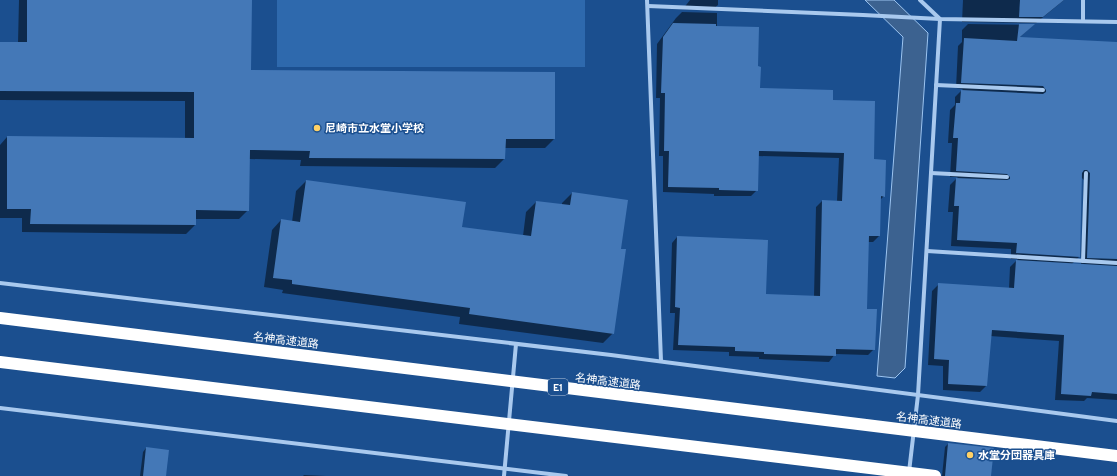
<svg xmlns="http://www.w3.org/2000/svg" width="1117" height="476" font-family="Overpass,'Noto Sans JP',sans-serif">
	<rect width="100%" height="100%" fill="#1b4f8f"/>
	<rect fill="#2e69ad" x="277" y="0" width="308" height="67"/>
	<polygon fill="#3c6290" stroke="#9cc4f0" points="865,0 894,0 928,33 905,368 895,378 877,376 903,37"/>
	<g fill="#0007" fill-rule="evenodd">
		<polygon points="19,0 251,0 250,71 554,73 554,139 545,148 504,148 504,159 495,168 300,166 301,160 249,159 248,210 239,219 195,219 195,225 186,234 22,232 22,218 0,218 0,145 7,137 185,139 185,101 0,100 0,43 18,43"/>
		<polygon points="690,0 718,0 718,5 712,10 683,9"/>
		<polygon points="963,0 1064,0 1036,23 962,22"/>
		<polygon points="682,12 717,13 717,27 757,67 759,89 832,101 872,160 884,196 880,200 879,236 873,242 868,242 866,310 874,349 868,355 835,354 829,362 759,359 759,357 729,356 729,352 673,350 675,313 670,313 672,243 677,237 765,295 814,297 816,207 822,201 837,201 839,158 758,156 757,190 751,196 714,196 714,194 663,192 663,156 659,156 660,98 656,98 657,44 676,18"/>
		<path d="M968,24L1033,25L1019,38L1117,43V400L1087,398L1084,401L1055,400L1059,341L990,336L986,386L980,392L943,390V366L928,365L932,291L939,284L1009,289L1010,267L1018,259H1011V249L951,246L953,212H948L950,185L958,177H950L952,143H948L950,110L955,105V97L963,89L956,88L958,46L962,42V30ZM1081,177L1084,180L1081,265H1071L1079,257Z"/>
		<polygon points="306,181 461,228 523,236 526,212 536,202 562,205 562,203 572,193 619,250 613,333 603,343 459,324 460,317 282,293 283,290 264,287 272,230 281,220 292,222 296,191"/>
		<polygon points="948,444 990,476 942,476 945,447"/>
		<polygon points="146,448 165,476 140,476 143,452"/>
		<polygon points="304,475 326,476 303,476"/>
	</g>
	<g fill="#4478b7">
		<polygon points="27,0 252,0 251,70 555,72 555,139 506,139 505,159 309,158 310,151 250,150 249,211 196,210 196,225 30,224 31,209 7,209 7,136 194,138 194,92 0,91 0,42 27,42"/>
		<polygon points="1020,0 1064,0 1043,17 1019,17"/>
		<polygon points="673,23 716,24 716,26 759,27 758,66 761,67 760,88 833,90 833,100 875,101 874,159 886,160 885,197 881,196 880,236 869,236 867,309 877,309 875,350 836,349 836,356 764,354 764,352 735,351 735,347 678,345 680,308 675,307 677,236 768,240 766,294 820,296 822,200 842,201 844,153 759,151 758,191 719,190 719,188 668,187 669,151 664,151 665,93 661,93 663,37"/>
		<polygon points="1019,24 1035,24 1020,37 1117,42 1117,259 1087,258 1090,173 1087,170 1084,170 1082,173 1080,257 1016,253 1017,243 957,240 959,206 954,206 956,178 1007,180 1010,179 1010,177 1007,174 956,171 958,138 953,138 956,103 960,103 961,90 1043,94 1046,92 1046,90 1043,86 961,83 964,38 1017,41"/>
		<polygon points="306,180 466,202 462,227 531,236 536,201 570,205 572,192 628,200 621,249 626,249 614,334 469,314 470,308 292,284 292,280 273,278 281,219 300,222"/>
		<polygon points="1016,260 1117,266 1117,394 1092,392 1091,396 1061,394 1064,335 992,330 987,386 948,384 949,360 934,359 938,283 1014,288"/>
		<polygon points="948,443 994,448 991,476 945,476"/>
		<polygon points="146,447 169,450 166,476 143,476"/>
	</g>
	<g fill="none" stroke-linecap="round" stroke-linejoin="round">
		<g stroke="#a9c9ee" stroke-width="4">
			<polyline points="647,0 661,361"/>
			<polyline points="648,6 863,15 940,19 1117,22"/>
			<polyline points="1083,21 1083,0"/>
			<polyline points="936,85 1043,90"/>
			<polyline points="931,173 1007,177"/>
			<polyline points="927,251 1117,263"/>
			<polyline points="1083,261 1086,173"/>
			<polyline points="0,283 611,355 1117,421"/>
			<polyline points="0,408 566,476"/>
			<polyline points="909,472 918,395 940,19 920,0"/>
			<polyline points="504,476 516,344"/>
		</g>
		<g stroke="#fff" stroke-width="12">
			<polyline points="0,318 1117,456"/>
			<polyline points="0,362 935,476"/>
		</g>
	</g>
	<g fill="#ffd166" stroke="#1b4f8f" stroke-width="1.5">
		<circle cx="317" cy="128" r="4"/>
		<circle cx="970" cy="455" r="4"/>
	</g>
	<g text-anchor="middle" stroke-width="3" stroke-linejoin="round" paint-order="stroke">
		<rect fill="#1b4f8f" stroke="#bbcadd" stroke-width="1" x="548" y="379" width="20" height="16" rx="3"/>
		<g font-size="10" font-weight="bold" fill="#fff">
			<text x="558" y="391">E1</text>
		</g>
		<g font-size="11" font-weight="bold" fill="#fff" stroke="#1b4f8f" text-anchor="start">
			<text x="325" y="132">尼崎市立水堂小学校</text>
			<text x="978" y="459">水堂分団器具庫</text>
		</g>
		<g font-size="11" fill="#fff" stroke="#1b4f8f">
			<text transform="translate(286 340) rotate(7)" y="4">名神高速道路</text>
			<text transform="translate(608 381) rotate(7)" y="4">名神高速道路</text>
			<text transform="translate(929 420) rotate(7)" y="4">名神高速道路</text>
		</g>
	</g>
</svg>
